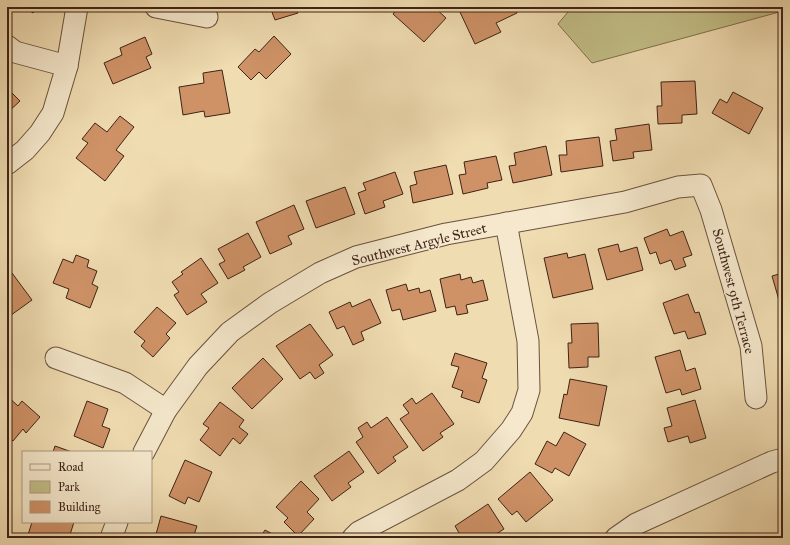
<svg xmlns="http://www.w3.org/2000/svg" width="790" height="545" font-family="'IM FELL Great Primer',serif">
	<rect width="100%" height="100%" fill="#f0dcb1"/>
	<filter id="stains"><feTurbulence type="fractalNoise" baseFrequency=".005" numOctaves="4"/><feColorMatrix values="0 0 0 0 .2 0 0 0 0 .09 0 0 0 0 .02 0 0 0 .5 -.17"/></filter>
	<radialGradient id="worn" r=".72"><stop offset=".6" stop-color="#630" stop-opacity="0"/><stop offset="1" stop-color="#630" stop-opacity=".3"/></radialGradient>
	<polygon fill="#c2be86" stroke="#80704e" points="572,7 783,7 783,11 592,63 558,24"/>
	<g fill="#cf9267" stroke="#3e2317">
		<polygon points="24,7 37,7 33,13"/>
		<polygon points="270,7 296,7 298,13 275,20"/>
		<polygon points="399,7 434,7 446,18 424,42 393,14"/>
		<polygon points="466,7 515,7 517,13 496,23 501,32 475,44 459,10"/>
		<polygon points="274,36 291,54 266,79 259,72 251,80 238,67 255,49 259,52"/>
		<polygon points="145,37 152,54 146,57 151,68 113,84 104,63 122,55 120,48"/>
		<polygon points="222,70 230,113 205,117 204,111 183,115 179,87 204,83 203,73"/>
		<polygon points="695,81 697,114 682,115 682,123 658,124 657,106 662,106 661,82"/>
		<polygon points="7,88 20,101 7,113"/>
		<polygon points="733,92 763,108 749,134 712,113 720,99 727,103"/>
		<polygon points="120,116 134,127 116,150 124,156 105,181 76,158 88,143 82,139 95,123 107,132"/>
		<polygon points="649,124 652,150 633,152 634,158 613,161 610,141 617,140 615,129"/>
		<polygon points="599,137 603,166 561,172 559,155 567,155 566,141"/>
		<polygon points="546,146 552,175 513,183 509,166 516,165 514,153"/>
		<polygon points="496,156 502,180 487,183 488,188 463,194 459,175 466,174 464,162"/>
		<polygon points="446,165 453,194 413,203 410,186 417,184 414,172"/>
		<polygon points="395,172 403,194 383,201 385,207 365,214 358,193 366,190 363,183"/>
		<polygon points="345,187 355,214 316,228 306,201"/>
		<polygon points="294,205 304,229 288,236 292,244 270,254 256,222"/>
		<polygon points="667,229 670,236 683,231 692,255 683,258 686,266 675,270 671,260 660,264 656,252 650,254 644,238"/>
		<polygon points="248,233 261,257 243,267 245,270 228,279 219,264 225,261 218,249"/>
		<polygon points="618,244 620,252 637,247 643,270 607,280 598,249"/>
		<polygon points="567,253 568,258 585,254 593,289 553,298 544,258"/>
		<polygon points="76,255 89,260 87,267 97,271 92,284 98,287 90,308 66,298 69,289 53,283 63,259 73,263"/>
		<polygon points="201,258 218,283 201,294 207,302 187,315 174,295 179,292 172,282 183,274 181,272"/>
		<polygon points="12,273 32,300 7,318 7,276"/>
		<polygon points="783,273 783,314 772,276"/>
		<polygon points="460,274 461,280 471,277 473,283 483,280 488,300 466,305 468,313 457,315 455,306 446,308 440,279"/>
		<polygon points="406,284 408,291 419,288 420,293 430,290 436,311 403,320 400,309 392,311 386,290"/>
		<polygon points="688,294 695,313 699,312 706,334 688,339 685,331 674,334 663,303"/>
		<polygon points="370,299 381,323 361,332 364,340 353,345 344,326 337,329 329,312 350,302 352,307"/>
		<polygon points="157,307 176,323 166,334 170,338 153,357 141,346 145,341 134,332"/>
		<polygon points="598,323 599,357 588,357 588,367 569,368 568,343 572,343 571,324"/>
		<polygon points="310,324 333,355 319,365 324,373 315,379 310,372 300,379 276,346"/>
		<polygon points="680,350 686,371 695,368 701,389 682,395 680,389 666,393 655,357"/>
		<polygon points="455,353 487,363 482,378 487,380 479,403 461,397 463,391 452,387 459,367 451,365"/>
		<polygon points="263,358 283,379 252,409 232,388"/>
		<polygon points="570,379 607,386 599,426 559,418 564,394 567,395"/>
		<polygon points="432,393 454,424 440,433 443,437 423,451 400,419 409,413 403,405 412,398 416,404"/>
		<polygon points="7,396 18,406 22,401 40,417 26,433 23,429 13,441 7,436"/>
		<polygon points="695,400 706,438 690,443 688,436 668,442 664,428 672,426 667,408"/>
		<polygon points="87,401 108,409 102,426 110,429 103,448 74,436"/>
		<polygon points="220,402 244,420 239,427 248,434 240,444 233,438 220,456 200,440 209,428 203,424"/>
		<polygon points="387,417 408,447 393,457 396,461 378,474 356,442 363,437 358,428 367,422 371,428"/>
		<polygon points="564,432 586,444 569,476 555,468 552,473 535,464 547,441 556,446"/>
		<polygon points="55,446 72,452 53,452"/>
		<polygon points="349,451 364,472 348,483 351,487 332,501 314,476"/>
		<polygon points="185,460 212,472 199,502 188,497 185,504 169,496"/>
		<polygon points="530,472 553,500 526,522 517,511 512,515 498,499"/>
		<polygon points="301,481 319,499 307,512 314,519 298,536 284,522 288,518 276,507"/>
		<polygon points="488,504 504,529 490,538 462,538 455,526"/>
		<polygon points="161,516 197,526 193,538 155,538"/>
		<polygon points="32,522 74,522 69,538 66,537 66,538 27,538"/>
		<polygon points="265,530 280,538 260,538"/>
	</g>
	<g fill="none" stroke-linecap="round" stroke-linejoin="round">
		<g stroke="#6a513e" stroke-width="23">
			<g id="minor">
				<polyline points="156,7 207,17"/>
				<polyline points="7,46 15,52 67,66"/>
				<polyline points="7,164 25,150 40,133 53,113 67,66 77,7"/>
				<polyline points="56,358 125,383 166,410"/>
				<polyline points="144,452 166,410 198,366 230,332 270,303 320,273 356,257 446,234 625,202 678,187 701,185 711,210 751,346 756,398"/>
				<polyline points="111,538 117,522"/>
				<polyline points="353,538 359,532 458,480 484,461 511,430 522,413 529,390 528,341 506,223"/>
				<polyline points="616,538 636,524 772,462 783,459"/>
			</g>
		</g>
		<use href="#minor" stroke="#f5e8cc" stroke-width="21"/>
	</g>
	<g text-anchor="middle" stroke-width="3" stroke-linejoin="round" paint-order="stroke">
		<g font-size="14" fill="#3e2317" stroke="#f5e8cc">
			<text transform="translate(419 244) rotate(-14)" y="5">Southwest Argyle Street</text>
			<text transform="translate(734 291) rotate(75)" y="5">Southwest 9th Terrace</text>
		</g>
	</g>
	<rect width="790" height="545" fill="none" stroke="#f0dcb1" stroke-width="24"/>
	<rect x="8" y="8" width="774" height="529" fill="none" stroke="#3e2317" stroke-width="2"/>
	<rect x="12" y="12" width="766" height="521" fill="none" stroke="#3e2317"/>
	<rect x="22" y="451" width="130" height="72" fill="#f5e8cc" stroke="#ac9984"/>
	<rect x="30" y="464" width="20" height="6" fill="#f5e8cc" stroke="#ac9984"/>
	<text x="58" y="471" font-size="12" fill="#3e2317">Road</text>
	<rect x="30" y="481" width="20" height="12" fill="#c2be86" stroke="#ac9984"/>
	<text x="58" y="491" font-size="12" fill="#3e2317">Park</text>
	<rect x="30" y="501" width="20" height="12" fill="#cf9267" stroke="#ac9984"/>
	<text x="58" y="511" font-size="12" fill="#3e2317">Building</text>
	<rect width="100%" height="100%" filter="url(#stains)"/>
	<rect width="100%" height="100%" fill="url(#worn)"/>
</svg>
